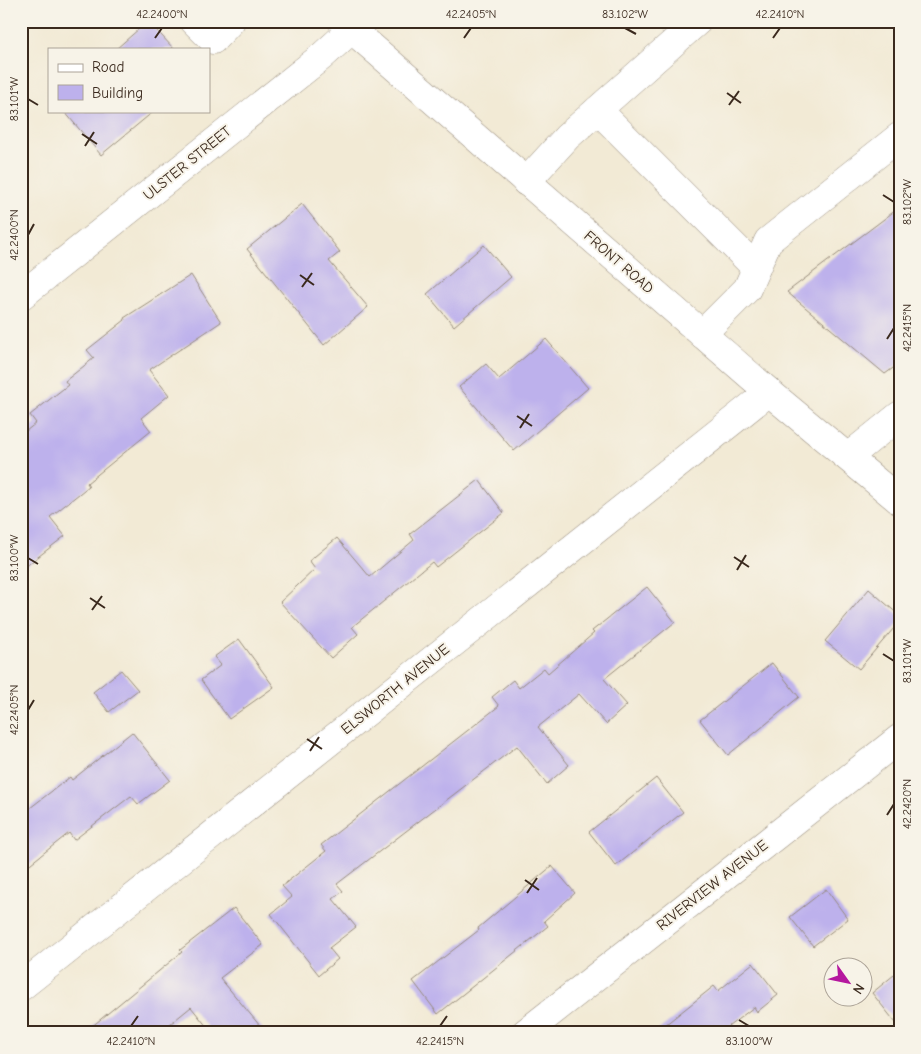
<svg xmlns="http://www.w3.org/2000/svg" width="921" height="1054" font-family="'Comic Neue',sans-serif">
	<rect width="100%" height="100%" fill="#f7f3e8"/>
	<filter id="ink" filterUnits="userSpaceOnUse"><feTurbulence type="fractalNoise" baseFrequency=".02" numOctaves="2"/><feDisplacementMap in="SourceGraphic" scale="10" xChannelSelector="R" yChannelSelector="G"/><feConvolveMatrix kernelMatrix="1 2 1 2 8 2 1 2 1" color-interpolation-filters="sRGB"/></filter>
	<filter id="wash" filterUnits="userSpaceOnUse"><feTurbulence type="fractalNoise" baseFrequency=".0096" numOctaves="4" result="noise"/><feDisplacementMap in="SourceGraphic" scale="20" xChannelSelector="R" yChannelSelector="G"/><feGaussianBlur stdDeviation="1.12" result="paint"/><feColorMatrix in="noise" values="0 0 0 0 0 0 0 0 0 0 0 0 0 0 0 0 0 1.4 0 .05"/><feComposite in="paint" operator="in"/></filter>
	<g filter="url(#wash)">
		<rect width="100%" height="100%" fill="#f2ead5"/>
		<g id="blocks">
			<g fill="#bdb1ec">
				<polygon points="148,21 174,49 116,49"/>
				<polygon points="64,111 154,111 101,155"/>
				<polygon points="302,204 340,252 329,261 368,307 324,345 247,249"/>
				<polygon points="900,207 900,363 885,374 787,292"/>
				<polygon points="484,245 511,277 454,326 427,294"/>
				<polygon points="191,275 221,322 149,370 169,395 141,418 151,431 87,483 89,486 50,517 65,536 21,570 21,435 36,423 30,415 68,385 65,381 94,358 87,350 125,320 124,318"/>
				<polygon points="546,339 588,388 514,451 459,387 486,364 499,379"/>
				<polygon points="479,480 504,513 436,567 432,562 352,627 358,634 331,658 280,602 315,569 309,561 337,538 370,577 414,540 410,534"/>
				<polygon points="647,587 675,622 604,679 627,705 606,724 579,694 538,727 569,765 547,784 517,746 337,884 343,891 333,899 356,927 329,948 338,959 319,975 271,914 292,897 282,886 326,851 321,845 499,706 492,697 513,680 519,688 544,668 548,673 594,633 592,631"/>
				<polygon points="869,589 900,616 900,621 859,669 825,641"/>
				<polygon points="239,639 274,687 229,719 201,680 221,665 214,657"/>
				<polygon points="772,663 799,697 728,755 700,720"/>
				<polygon points="121,670 138,690 109,712 93,692"/>
				<polygon points="132,732 170,780 138,804 131,796 74,840 69,833 21,871 21,815 70,777 72,780"/>
				<polygon points="656,778 683,812 616,866 589,832"/>
				<polygon points="552,866 575,893 544,921 548,926 438,1014 413,981 479,930 478,928"/>
				<polygon points="826,889 848,919 813,946 790,917"/>
				<polygon points="234,908 263,945 220,978 266,1033 212,1033 191,1007 159,1033 84,1033 182,952 180,950"/>
				<polygon points="753,963 778,995 757,1012 754,1007 720,1033 655,1033 714,986 718,991"/>
				<polygon points="900,970 900,1028 872,993"/>
			</g>
		</g>
	</g>
	<g filter="url(#ink)">
		<use href="#blocks" fill-opacity="0" stroke="#968a7a" stroke-width="1"/>
		<g fill="none" stroke-linecap="round" stroke-linejoin="round">
			<g stroke="#968a7a" stroke-width="29">
				<g id="minor">
					<polyline points="194,21 213,40 231,21"/>
					<polyline points="598,110 756,268"/>
					<polyline points="526,182 567,137 698,21"/>
					<polyline points="21,296 321,57 351,30"/>
					<polyline points="702,334 747,289 768,241 900,136"/>
					<polyline points="848,457 900,415"/>
					<polyline points="21,987 769,392"/>
					<polyline points="525,1033 900,738"/>
				</g>
			</g>
			<g stroke="#968a7a" stroke-width="29">
				<polyline id="major" points="342,21 769,392 900,501"/>
			</g>
			<use href="#minor" stroke="#fff" stroke-width="28"/>
			<use href="#major" stroke="#fff" stroke-width="28"/>
		</g>
	</g>
	<path fill="none" stroke="#3b2a1e" stroke-width="2" d="M625,28L636,34M155,38L162,28M464,38L471,28M773,38L780,28M727,93L741,103M28,99L38,105M729,105L739,91M82,134L97,144M85,146L94,132M883,195L894,202M28,235L34,224M300,275L314,285M302,287L312,273M887,339L894,328M517,416L532,426M520,428L529,414M734,557L749,567M28,558L38,564M737,570L746,555M90,598L105,608M92,610L102,596M883,654L894,661M28,710L34,700M307,739L322,749M310,751L319,737M887,815L894,804M525,880L539,890M527,893L537,878M739,1020L749,1026M131,1026L138,1016M440,1026L447,1016"/>
	<g text-anchor="middle" stroke-width="4" stroke-linejoin="round" paint-order="stroke">
		<g font-size="15" fill="#3b2a1e" stroke="#f7f3e8">
			<text transform="translate(187 163) rotate(-39)" y="5">ULSTER STREET</text>
			<text transform="translate(619 262) rotate(41)" y="5">FRONT ROAD</text>
			<text transform="translate(395 689) rotate(-39)" y="5">ELSWORTH AVENUE</text>
			<text transform="translate(712 885) rotate(-38)" y="5">RIVERVIEW AVENUE</text>
		</g>
	</g>
	<rect width="921" height="1054" fill="none" stroke="#f7f3e8" stroke-width="55"/>
	<rect x="48" y="48" width="162" height="65" fill="#f7f3e8" stroke="#aca397"/>
	<rect x="58" y="64" width="25" height="8" fill="#ffffff" stroke="#aca397"/>
	<text x="92" y="72" font-size="15" fill="#3b2a1e">Road</text>
	<rect x="58" y="85" width="25" height="15" fill="#bdb1ec" stroke="#aca397"/>
	<text x="92" y="98" font-size="15" fill="#3b2a1e">Building</text>
	<g transform="translate(848 982) rotate(123)"><circle r="24" fill="#f7f3e8" stroke="#aca397"/>
	<path d="M0-4L9 19L0 12L-9 19Z" fill="#b5179e"/>
	<text y="-8" font-size="14" font-weight="bold" text-anchor="middle" fill="#3b2a1e">N</text>
	</g>
	<rect x="28" y="28" width="866" height="998" fill="none" stroke="#3b2a1e" stroke-width="2"/>
	<g font-size="12" text-anchor="middle" fill="#3b2a1e">
		<text x="162" y="18">42.2400°N</text>
		<text x="471" y="18">42.2405°N</text>
		<text x="625" y="18">83.102°W</text>
		<text x="780" y="18">42.2410°N</text>
		<text transform="translate(14 99) rotate(-90)" y="4">83.101°W</text>
		<text transform="translate(907 202) rotate(-90)" y="4">83.102°W</text>
		<text transform="translate(14 235) rotate(-90)" y="4">42.2400°N</text>
		<text transform="translate(907 328) rotate(-90)" y="4">42.2415°N</text>
		<text transform="translate(14 558) rotate(-90)" y="4">83.100°W</text>
		<text transform="translate(907 661) rotate(-90)" y="4">83.101°W</text>
		<text transform="translate(14 710) rotate(-90)" y="4">42.2405°N</text>
		<text transform="translate(907 804) rotate(-90)" y="4">42.2420°N</text>
		<text x="131" y="1045">42.2410°N</text>
		<text x="440" y="1045">42.2415°N</text>
		<text x="749" y="1045">83.100°W</text>
	</g>
</svg>
